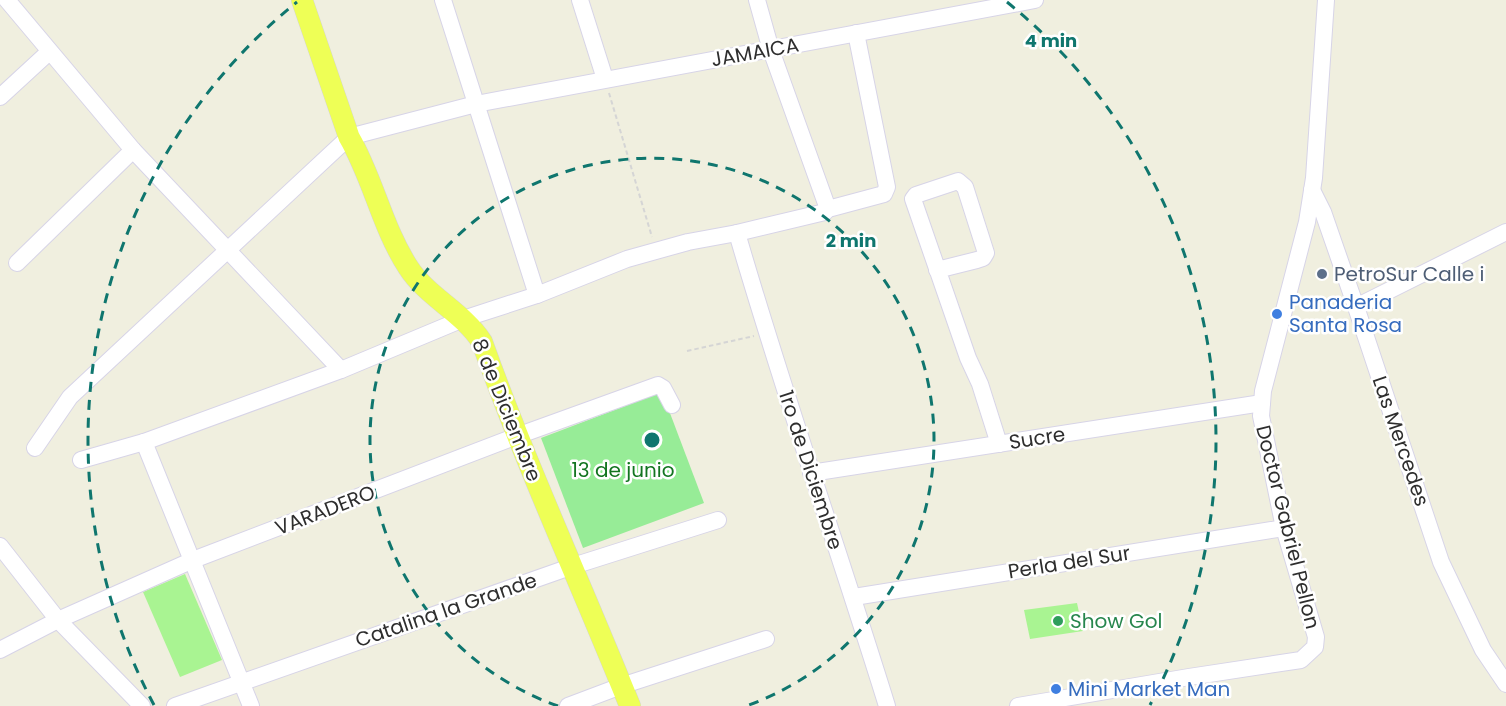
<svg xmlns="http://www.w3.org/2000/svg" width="1506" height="706" font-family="Poppins,sans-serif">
	<rect width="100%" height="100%" fill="#f0efdf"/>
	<polygon fill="#97ec97" points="662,392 704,503 583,548 541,438"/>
	<g fill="#a9f492">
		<polygon points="185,574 222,660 180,677 143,592"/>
		<polygon points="1077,603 1083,631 1030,639 1024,610"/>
	</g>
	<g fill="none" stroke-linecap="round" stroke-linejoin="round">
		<g stroke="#d7d4e7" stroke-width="18">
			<g id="minor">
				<polyline points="7,0 133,150 341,370"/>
				<polyline points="443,0 537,295"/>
				<polyline points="580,0 605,79"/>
				<polyline points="757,0 771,50 828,209"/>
				<polyline points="0,97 49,52"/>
				<polyline points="1312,190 1323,212 1356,307 1441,562 1483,650 1506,684"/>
				<path d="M737,233C783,392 838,548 887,706"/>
				<polyline points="17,263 133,150"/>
				<polyline points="937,270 977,260 983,258 986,253 965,187 958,181 916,195 913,199 968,358 980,384 999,444"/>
				<polyline points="1356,307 1506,232"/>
				<polyline points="144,442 251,706"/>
				<polyline points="35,448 70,397 349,137 476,104 1035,0"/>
				<polyline points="81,460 144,442 341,370 463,319 537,295 627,259 688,242 737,233 825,212 828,209 884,194 887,187 856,33"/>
				<polyline points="811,473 1262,403"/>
				<polyline points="0,546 58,620 142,706"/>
				<polyline points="854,597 1284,528"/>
				<polyline points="0,650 58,620 193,560 517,436 658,385 663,388 672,405"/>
				<polyline points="175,706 573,566 718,520"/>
				<polyline points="568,706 621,686 766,639"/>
				<polyline points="1018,706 1189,677 1301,660 1315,647 1316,637 1284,528 1261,416 1263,391 1307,222 1314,178 1326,0"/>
			</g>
		</g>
		<g stroke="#d5d5d5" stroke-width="22">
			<path id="major" d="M302,0L349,137C373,178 382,227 408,267C427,297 463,312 482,342C526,465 581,584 630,706"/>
		</g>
		<g stroke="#d5d5d5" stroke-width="2" stroke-dasharray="4.5 3" stroke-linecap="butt">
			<polyline points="609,93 652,237"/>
			<polyline points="687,351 754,336"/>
		</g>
		<use href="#minor" stroke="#fff" stroke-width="16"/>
		<use href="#major" stroke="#eeff56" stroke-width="21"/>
	</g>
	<g fill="none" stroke="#0f766e" stroke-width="3" stroke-dasharray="10 8">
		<path d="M558 706A282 282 0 1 1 746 706"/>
		<path d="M154 705A564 564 0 0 1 297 2M1007 2A564 564 0 0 1 1150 705"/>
	</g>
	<circle fill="#5c6f8a" stroke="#fff" stroke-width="2" cx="1322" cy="274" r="6"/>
	<g fill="#3f7fe0" stroke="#fff" stroke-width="2">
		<circle cx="1277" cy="314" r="6"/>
		<circle cx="1056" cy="689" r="6"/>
	</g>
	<circle fill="#2e9e5b" stroke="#fff" stroke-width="2" cx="1058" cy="621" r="6"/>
	<g text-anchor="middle" stroke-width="5" stroke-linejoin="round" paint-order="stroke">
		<g font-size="20" fill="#2e2e2e" stroke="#fff">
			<text transform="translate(755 52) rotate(-10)" y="7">JAMAICA</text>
			<text transform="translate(507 410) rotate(68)" y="7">8 de Diciembre</text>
			<text transform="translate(1037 438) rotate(-9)" y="7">Sucre</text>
			<text transform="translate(1401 441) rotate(71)" y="7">Las Mercedes</text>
			<text transform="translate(811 470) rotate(72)" y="7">1ro de Diciembre</text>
			<text transform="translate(325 510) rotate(-21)" y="7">VARADERO</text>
			<text transform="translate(1288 527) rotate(76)" y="7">Doctor Gabriel Pellon</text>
			<text transform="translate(1069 562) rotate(-9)" y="7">Perla del Sur</text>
			<text transform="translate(446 610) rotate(-19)" y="7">Catalina la Grande</text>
		</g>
		<g font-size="20" fill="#4e5e75" stroke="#fff" text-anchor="start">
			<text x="1334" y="281">PetroSur Calle i</text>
		</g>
		<g font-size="20" fill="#366cbe" stroke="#fff" text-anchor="start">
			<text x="1289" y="309">Panaderia<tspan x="1289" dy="23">Santa Rosa</tspan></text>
			<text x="1068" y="696">Mini Market Man</text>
		</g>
		<g font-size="20" fill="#137520" stroke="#fff">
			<text x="623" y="477">13 de junio</text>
		</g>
		<g font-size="20" fill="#27864d" stroke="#fff" text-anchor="start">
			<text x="1070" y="628">Show Gol</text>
		</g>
	</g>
	<circle cx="652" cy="440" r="9" fill="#0f766e" stroke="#fff" stroke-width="3"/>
	<g font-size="18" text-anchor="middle" font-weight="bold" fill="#0f766e" stroke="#fff" stroke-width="5" stroke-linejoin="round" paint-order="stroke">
		<text x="1051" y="47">4 min</text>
		<text x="851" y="247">2 min</text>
	</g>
</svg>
